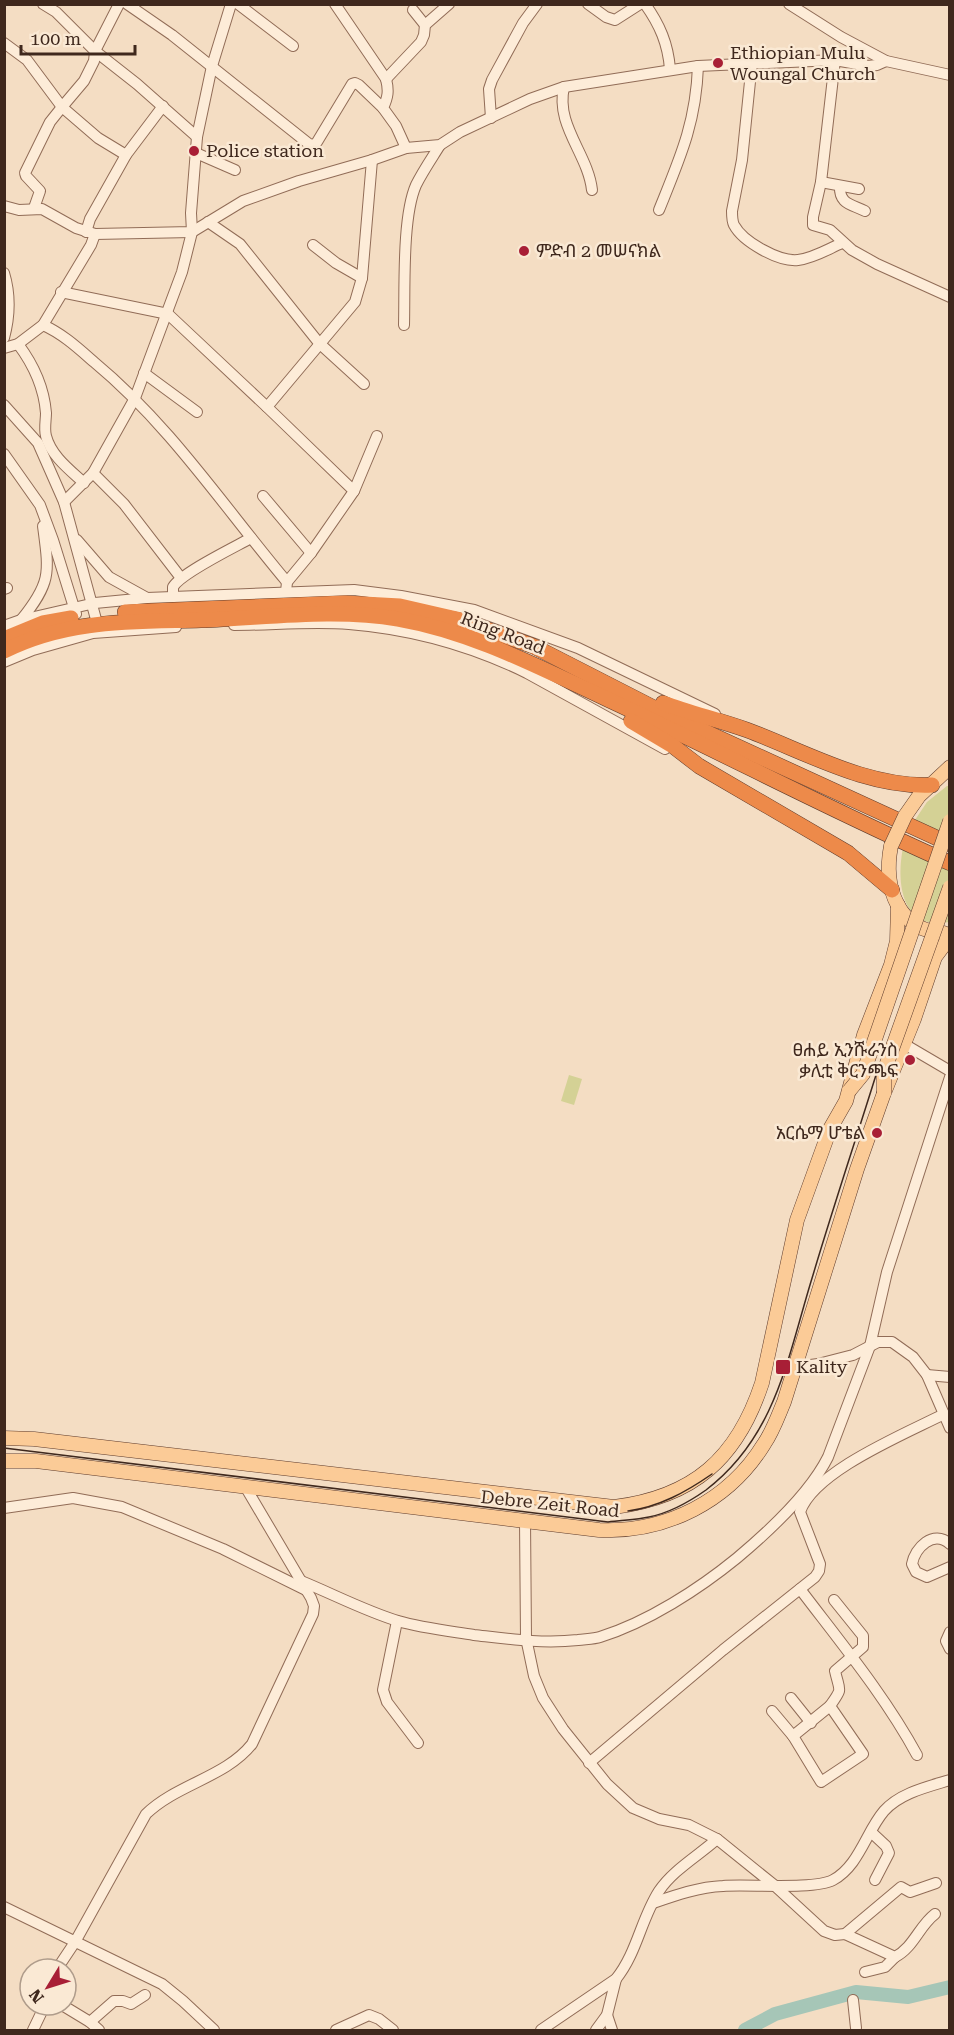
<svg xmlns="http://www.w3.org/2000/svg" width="954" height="2035" font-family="'Roboto Serif','Noto Sans Ethiopic',serif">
	<rect width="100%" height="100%" fill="#f4ddc3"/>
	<g fill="#d4d195">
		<polygon points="947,786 949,786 949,834 944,834 915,820 927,802"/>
		<path d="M903,848L949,869V922C901,931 896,882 903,848Z"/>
		<polygon points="569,1075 582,1079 574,1105 561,1101"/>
	</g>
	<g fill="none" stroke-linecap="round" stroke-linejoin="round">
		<polyline stroke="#a6c6b7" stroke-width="14" points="745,2030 775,2014 856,1992 908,1997 950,1987"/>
		<g stroke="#916c57" stroke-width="12">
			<g id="minor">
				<polyline points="43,4 56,12 95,51 137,84 197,137"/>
				<polyline points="127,4 172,35 309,144 314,145 317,142 352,84 355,83 359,85 383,108"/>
				<polyline points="238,4 293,46"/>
				<path d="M335,4L386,79C389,91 388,97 383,108L396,126L406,148"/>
				<polyline points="588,4 606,17 615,20 640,4"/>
				<path d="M645,4C660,25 668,44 670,69"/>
				<polyline points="789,4 841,37 886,61 950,75"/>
				<polyline points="413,10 425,25"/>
				<polyline points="4,43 27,60 62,107 84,81 94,61 95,51 119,4"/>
				<polyline points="835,60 821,182 813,217 813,225 830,230 852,250 877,264 950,297"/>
				<path d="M752,62L742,160L732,211C732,216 732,221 734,225C743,242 779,262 798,260C814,258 828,249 842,243"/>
				<polyline points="386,79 421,42 424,35 425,25 449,4"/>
				<path d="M564,87C555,125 588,154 592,190"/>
				<polyline points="491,118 489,89 492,80 523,23 537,4"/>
				<polyline points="196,153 235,170"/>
				<polyline points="821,182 859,189"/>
				<path d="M840,186C839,204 851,204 865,211"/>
				<polyline points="4,206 19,210 42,209 76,228 95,234 192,232 243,201 299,181 372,160 406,148 440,145 460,132 530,99 564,87 698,66 835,60 868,66 877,65 886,61"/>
				<polyline points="34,208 40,191 26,176 25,173 50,122 62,107 98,138 126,155"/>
				<path d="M659,210C680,158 696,123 698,66"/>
				<polyline points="208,222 240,244 319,343 364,384"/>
				<polyline points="86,232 90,219 126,155 163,106"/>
				<polyline points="313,245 336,263 362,278"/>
				<path d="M4,273C11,296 10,316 4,338"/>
				<polyline points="61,292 168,314 267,407 354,491 311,553 287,582 286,592"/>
				<path d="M43,325C63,334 78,348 94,362C170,425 224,507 287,582"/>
				<path d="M404,325C405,288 402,217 416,185C423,171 432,158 440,145"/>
				<path d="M18,344C33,364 44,387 46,413C46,420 44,429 46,436C51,456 70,470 84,483"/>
				<polyline points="4,348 18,344 43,325 91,245 95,234"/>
				<polyline points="144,373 197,412"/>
				<polyline points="4,405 38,443 64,502 97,623"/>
				<polyline points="267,407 355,302 362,278 372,160"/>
				<polyline points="4,454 40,505 53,540 76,614"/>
				<polyline points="93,473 124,504 181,578"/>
				<polyline points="354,491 377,436"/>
				<polyline points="263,496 311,553"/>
				<polyline points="64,502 93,473 135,398 182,272 192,232 191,213 197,137 212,66 231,4"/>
				<polyline points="77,540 109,577 147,598"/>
				<polyline points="4,589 7,588"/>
				<path d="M173,597V587C181,573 235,547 251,538"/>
				<path d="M21,620C52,582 49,572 43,526"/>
				<path d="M234,625C272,625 311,621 349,624C411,629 472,646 527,673L665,749"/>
				<polyline points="4,626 21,620 95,603 147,598 354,590 401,596 474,610 578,648 715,714"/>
				<polyline points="4,662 33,650 93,633 176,627"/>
				<polyline points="904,1044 950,1071"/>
				<polyline points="796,1367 818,1364 853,1355 878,1342 892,1342 913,1357 927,1375 950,1428"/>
				<polyline points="927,1375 950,1377"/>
				<polyline points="4,1508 73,1498 122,1507 223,1549 306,1590"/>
				<polyline points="525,1520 526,1638 534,1676 543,1698 563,1729 607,1784 633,1808 659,1819 689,1825 717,1839 774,1885 824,1931 835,1935 845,1934 901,1887 910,1892 936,1883"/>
				<path d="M950,1544C933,1529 915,1548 912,1564L916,1572L927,1577L950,1567"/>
				<path d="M301,1581C333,1594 365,1611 398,1621C422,1628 449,1631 474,1635C509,1639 543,1644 578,1640C585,1639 594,1639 600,1637C648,1622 699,1589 737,1558C768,1532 810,1493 828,1457L870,1346L887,1272L950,1077"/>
				<path d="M800,1589C841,1643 885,1696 917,1755"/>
				<polyline points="397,1621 383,1690 387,1702 418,1743"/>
				<polyline points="950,1632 946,1641 950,1649"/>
				<polyline points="791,1698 811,1723"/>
				<path d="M772,1711L793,1736L821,1782L863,1754L830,1706C843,1687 840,1693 835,1671L863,1647V1636L834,1600"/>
				<polyline points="793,1736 830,1706"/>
				<path d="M589,1763L723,1650L815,1577L819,1571L820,1564L800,1512C814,1471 905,1434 944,1414"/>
				<polyline points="871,1832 886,1846 889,1853 875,1880"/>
				<path d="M653,1903C676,1895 699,1887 723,1886C748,1884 814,1890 833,1880C859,1866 866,1832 884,1811C900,1793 927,1787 950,1780"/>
				<polyline points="4,1907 162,1984 183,2001 214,2030"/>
				<path d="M845,1934L895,1957C914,1947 919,1926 935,1914"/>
				<path d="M57,1969L75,1942L146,1814C177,1784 226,1777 252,1744L313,1614L314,1606L311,1598L246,1488"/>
				<polyline points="865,1972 885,1967 895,1957"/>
				<polyline points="853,2000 856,2028"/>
				<polyline points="62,2005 90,2022 99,2030"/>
				<polyline points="607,2015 612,2030"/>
				<polyline points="90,2022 114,2001 123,2001 131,2004 145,1995"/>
				<polyline points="33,2030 45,2005"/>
				<polyline points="336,2030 369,2015 379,2019 393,2030"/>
				<path d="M541,2030L616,1979C637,1953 641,1919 659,1891C673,1870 698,1856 717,1839"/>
				<polyline points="596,2030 607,2015 616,1979"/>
			</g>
		</g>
		<g stroke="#5e3b2c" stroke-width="15">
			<g id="major">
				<polyline points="905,816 919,796 950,767"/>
				<path d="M891,846C883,887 898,931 944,933"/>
				<path d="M4,1438L34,1439L614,1507C693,1497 737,1459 762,1383L797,1220L830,1129L846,1101L864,1035L891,965L897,941L898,905"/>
				<path d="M4,1461H36L599,1530C666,1533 729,1501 764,1444C773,1431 778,1416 784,1402L857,1169L884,1093L914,1019L935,957L950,937"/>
			</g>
		</g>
		<g stroke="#5e3b2c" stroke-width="16">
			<g id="highway">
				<polyline points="125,612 345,603 400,606 461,620 533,646 660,711 950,844"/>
				<polyline points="4,639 43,623 71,618"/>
				<path d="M4,651C68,619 132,622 201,620C265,618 335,608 398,619C473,632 540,668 609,700C723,753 834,812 950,863"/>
				<path d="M663,703C690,713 719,720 747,730C806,752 867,788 932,785"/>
				<polyline points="631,721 673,746 699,766 848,853 892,890"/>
			</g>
		</g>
		<use href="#minor" stroke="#fdecd8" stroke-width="10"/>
		<use href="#major" stroke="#fbcb97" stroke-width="14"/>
		<use href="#highway" stroke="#ed8a4a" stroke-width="15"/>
		<g stroke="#3f281d" stroke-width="1.5">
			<path d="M4,1448L608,1522C621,1520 636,1520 649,1517C669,1513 689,1502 706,1490C777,1436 788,1355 813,1275C833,1208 855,1142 876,1075"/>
			<path d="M628,1511C659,1507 686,1492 712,1474"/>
		</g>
		<g stroke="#5e3b2c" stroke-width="15" stroke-linecap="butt">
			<g id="major-bridge">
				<polyline points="891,846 905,816"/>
				<polyline points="849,1091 863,1074 950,821"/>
				<polyline points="884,1093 884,1077 886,1066 950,887"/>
			</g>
		</g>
		<use href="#major-bridge" stroke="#fbcb97" stroke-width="14"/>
	</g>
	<g fill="#a81f36" stroke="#fae9d4" stroke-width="2">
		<circle cx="718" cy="63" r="6"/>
		<circle cx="194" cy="151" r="6"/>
		<circle cx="524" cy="251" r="6"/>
		<circle cx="910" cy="1060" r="6"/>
		<circle cx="877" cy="1133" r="6"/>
		<rect x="775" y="1359" width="16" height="16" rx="3"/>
	</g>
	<g text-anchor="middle" stroke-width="5" stroke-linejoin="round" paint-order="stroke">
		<g font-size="18" fill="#3f281d" stroke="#fae9d4" text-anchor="start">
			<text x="730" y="59">Ethiopian Mulu<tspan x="730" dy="21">Woungal Church</tspan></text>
			<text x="206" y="157">Police station</text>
			<text x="536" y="257">ምድብ 2 መሠናክል</text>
			<text x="898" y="1056" text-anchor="end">ፀሐይ ኢንሹራንስ<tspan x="898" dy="21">ቃሊቲ ቅርንጫፍ</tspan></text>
			<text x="865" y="1139" text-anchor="end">አርሴማ ሆቴል</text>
			<text x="796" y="1373">Kality</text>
		</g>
		<g font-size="18" fill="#3f281d" stroke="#fae9d4">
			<text transform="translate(503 633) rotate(21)" y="6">Ring Road</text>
			<text transform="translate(550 1504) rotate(6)" y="6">Debre Zeit Road</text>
		</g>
	</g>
	<rect width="954" height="2035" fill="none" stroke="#3f281d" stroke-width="12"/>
	<g transform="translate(48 1987) rotate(232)"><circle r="28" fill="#fae9d4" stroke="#af9c8b" stroke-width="1.5"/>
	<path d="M0-4.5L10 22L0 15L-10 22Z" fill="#a81f36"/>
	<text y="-9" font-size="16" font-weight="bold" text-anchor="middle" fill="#3f281d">N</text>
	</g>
	<path d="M21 45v9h114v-9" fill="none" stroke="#3f281d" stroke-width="3"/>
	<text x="30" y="45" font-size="18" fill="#3f281d" stroke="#fae9d4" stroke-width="4.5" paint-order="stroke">100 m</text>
</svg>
